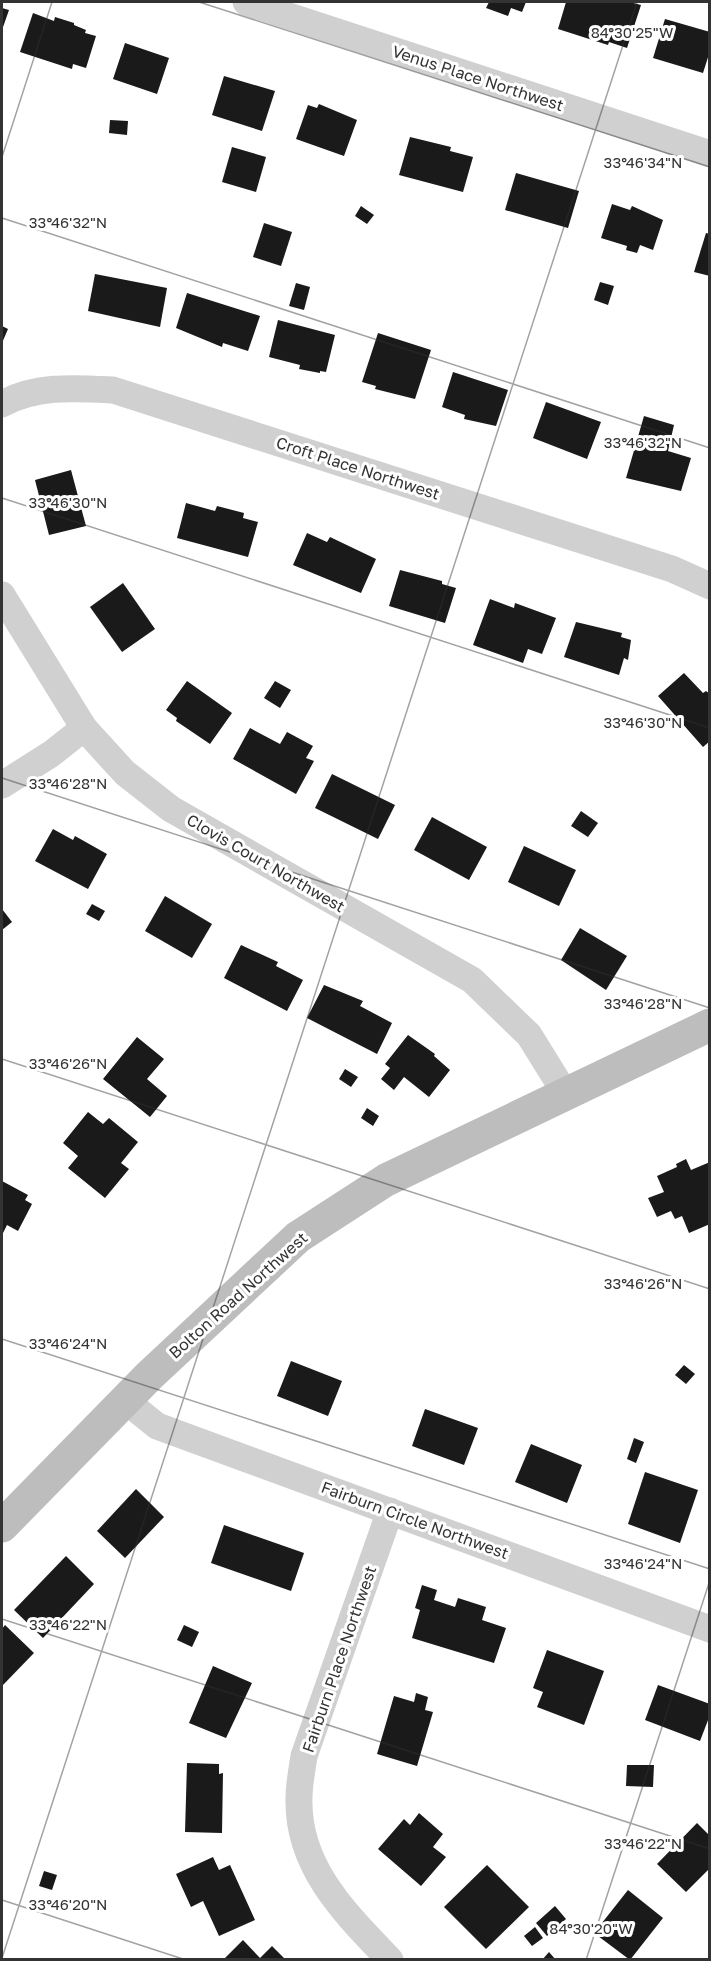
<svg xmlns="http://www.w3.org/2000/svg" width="711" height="1961" font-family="'Golos Text',sans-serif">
	<rect width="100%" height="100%" fill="#fff"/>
	<g fill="#1a1a1a">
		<polygon points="489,2 526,2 522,12 511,8 508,16 486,8"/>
		<polygon points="566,2 630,2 641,5 627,48 609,42 608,45 558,29"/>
		<polygon points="2,8 9,10 2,30"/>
		<polygon points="33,13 54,21 55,17 74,23 74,25 86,30 85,33 96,36 86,68 73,64 72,69 20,52"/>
		<polygon points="665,19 710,32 710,51 703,73 653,58"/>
		<polygon points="125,43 169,58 157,94 113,79"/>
		<polygon points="224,76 275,91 262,131 212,115"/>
		<polygon points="319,104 357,120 344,156 296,139 308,105 317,108"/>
		<polygon points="110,120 128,121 127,135 109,133"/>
		<polygon points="410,137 451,147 450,151 473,157 463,192 399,175"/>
		<polygon points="232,147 266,157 256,192 222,182"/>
		<polygon points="516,173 579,191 568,228 505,210"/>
		<polygon points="612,204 630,210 632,206 663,220 653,250 640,245 637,253 626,250 627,246 601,238"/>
		<polygon points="361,206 374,215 367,224 355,216"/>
		<polygon points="264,223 292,232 281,266 253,257"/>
		<polygon points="706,233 710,234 710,276 694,272"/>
		<polygon points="95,274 167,288 160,327 88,311"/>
		<polygon points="600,282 614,286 608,305 594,300"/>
		<polygon points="296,283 310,287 304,310 289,306"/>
		<polygon points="187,293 260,316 248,351 223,343 222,347 176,328"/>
		<polygon points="278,320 335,335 326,372 320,371 320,373 299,369 300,365 269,357"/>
		<polygon points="2,326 8,329 2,343"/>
		<polygon points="378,333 431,350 415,399 375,389 376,386 362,382"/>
		<polygon points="453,372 508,390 496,426 464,419 465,415 442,407"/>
		<polygon points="546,402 601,422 587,459 533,438"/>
		<polygon points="644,416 674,425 668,451 691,458 681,491 626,478"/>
		<polygon points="71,470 86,526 49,535 35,480"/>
		<polygon points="186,503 215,511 217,506 244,513 243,518 258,522 248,557 177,538"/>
		<polygon points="307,533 327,542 330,537 376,559 361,593 293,565"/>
		<polygon points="400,570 442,581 442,584 456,588 445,623 389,606"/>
		<polygon points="123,583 155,629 122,652 90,607"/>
		<polygon points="490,599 514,608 515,603 556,618 542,654 528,649 523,663 473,645"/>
		<polygon points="576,622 622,633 621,637 631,640 628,660 624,658 619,675 564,657"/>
		<polygon points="684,673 703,693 706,691 710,694 710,741 703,747 658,696"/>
		<polygon points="187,681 232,713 210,744 176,721 177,718 166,710"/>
		<polygon points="275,681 291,690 280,708 264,698"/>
		<polygon points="250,728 280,744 287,732 313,746 306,758 314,761 296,794 233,759"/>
		<polygon points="332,774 395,805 378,839 315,808"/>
		<polygon points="581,811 598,823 588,837 571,826"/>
		<polygon points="432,817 487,847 469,880 414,850"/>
		<polygon points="53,829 73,840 75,836 107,854 88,889 35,861"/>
		<polygon points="524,846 576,870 559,906 508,882"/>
		<polygon points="165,896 212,924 192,958 145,931"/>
		<polygon points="92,904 105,911 99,921 86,914"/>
		<polygon points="2,909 12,922 2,930"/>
		<polygon points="580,928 627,956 606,990 561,960"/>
		<polygon points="241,945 278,962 276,966 303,980 287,1011 224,978"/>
		<polygon points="324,985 363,1001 360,1006 392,1023 377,1054 307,1018"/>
		<polygon points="408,1035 435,1054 434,1056 450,1070 429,1097 404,1077 394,1090 381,1079 390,1068 385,1064"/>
		<polygon points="137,1037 164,1059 147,1079 167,1096 150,1117 103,1079"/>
		<polygon points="345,1069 358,1077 351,1087 339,1079"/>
		<polygon points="367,1108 379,1116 373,1126 361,1118"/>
		<polygon points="88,1112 103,1124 109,1118 138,1142 121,1163 129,1169 105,1198 68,1168 78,1156 63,1143"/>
		<polygon points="686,1159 691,1170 710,1162 710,1224 689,1233 682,1216 675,1219 671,1211 657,1217 648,1198 664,1192 657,1176 677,1167 676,1164"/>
		<polygon points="2,1181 28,1195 25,1200 32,1204 18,1231 7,1225 2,1235"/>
		<polygon points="291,1361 342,1381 328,1416 277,1396"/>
		<polygon points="684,1365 695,1374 686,1384 675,1375"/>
		<polygon points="425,1409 478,1428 464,1465 412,1446"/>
		<polygon points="634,1438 644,1442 636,1463 627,1459"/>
		<polygon points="531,1444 582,1465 567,1503 515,1482"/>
		<polygon points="645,1472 698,1490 680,1543 628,1524"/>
		<polygon points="136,1489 164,1517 125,1558 97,1531"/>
		<polygon points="224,1525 304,1553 291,1591 211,1563"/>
		<polygon points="66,1556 94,1584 43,1638 14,1610"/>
		<polygon points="422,1585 437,1590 434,1600 455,1607 458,1598 486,1607 482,1620 506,1628 494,1663 412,1638 420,1610 415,1608"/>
		<polygon points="5,1625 34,1653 2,1686 2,1629"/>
		<polygon points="184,1625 199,1632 192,1647 177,1640"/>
		<polygon points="547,1650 604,1671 584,1725 537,1707 543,1692 533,1688"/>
		<polygon points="213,1666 252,1683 226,1738 189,1723"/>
		<polygon points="658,1685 710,1704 710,1715 700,1741 645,1720"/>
		<polygon points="416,1693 428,1697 425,1710 433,1712 417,1766 377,1754 394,1696 414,1702"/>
		<polygon points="187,1763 219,1764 219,1774 223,1773 222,1833 185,1832"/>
		<polygon points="627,1765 654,1765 653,1787 626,1786"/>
		<polygon points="419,1813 443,1834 433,1847 446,1857 421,1886 378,1849 404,1819 410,1825"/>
		<polygon points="697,1823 710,1836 710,1868 686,1892 657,1864"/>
		<polygon points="213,1857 219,1870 230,1865 255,1920 219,1936 203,1901 191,1907 176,1874"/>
		<polygon points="487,1865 529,1907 486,1949 444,1907"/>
		<polygon points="44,1871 57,1875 52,1890 39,1886"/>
		<polygon points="628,1890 663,1918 630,1960 594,1933"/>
		<polygon points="555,1906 566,1919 547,1936 536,1923"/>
		<polygon points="535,1927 543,1938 532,1946 524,1936"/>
		<polygon points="243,1940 260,1958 272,1946 286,1960 223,1960"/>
		<polygon points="549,1952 556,1960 542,1960"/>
	</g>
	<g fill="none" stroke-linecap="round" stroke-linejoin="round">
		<g stroke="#d0d0d0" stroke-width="27">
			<polyline points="246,2 710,154"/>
			<path d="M2,404C36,385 75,388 113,390L672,569L710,586"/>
			<polyline points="2,595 84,728 125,773 171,809 472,980 529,1035 565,1093"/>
			<polyline points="2,785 51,754 84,728"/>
			<polyline points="126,1401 157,1426 710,1629"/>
			<path d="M390,1511L304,1756C302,1770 299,1784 299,1798C297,1867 346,1914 390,1960"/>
		</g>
		<polyline stroke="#bdbdbd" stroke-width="33" points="2,1526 149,1376 298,1237 386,1180 710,1025"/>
	</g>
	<path fill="none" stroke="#333" stroke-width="1.5" stroke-opacity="0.45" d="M199,2L710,167M2,157L52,2M2,218L710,448M2,498L710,728M2,778L710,1008M2,1059L710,1289M2,1339L710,1569M2,1619L710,1849M2,1900L186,1960M2,1958L637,2M586,1960L710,1580"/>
	<g text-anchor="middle" stroke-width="6" stroke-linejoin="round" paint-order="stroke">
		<g font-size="16" fill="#333" stroke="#fff">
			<text transform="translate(478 78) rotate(18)" y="6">Venus Place Northwest</text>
			<text transform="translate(358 468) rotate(18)" y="6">Croft Place Northwest</text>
			<text transform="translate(266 863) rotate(30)" y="6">Clovis Court Northwest</text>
			<text transform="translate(238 1295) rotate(-42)" y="6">Bolton Road Northwest</text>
			<text transform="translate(415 1520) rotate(20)" y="6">Fairburn Circle Northwest</text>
			<text transform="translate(339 1659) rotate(-71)" y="6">Fairburn Place Northwest</text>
		</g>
	</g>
	<g font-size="15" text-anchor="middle" fill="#333" stroke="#fff" stroke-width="6" stroke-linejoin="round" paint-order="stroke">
		<text x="632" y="38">84°30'25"W</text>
		<text x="643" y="168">33°46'34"N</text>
		<text x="68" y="228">33°46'32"N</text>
		<text x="643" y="448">33°46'32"N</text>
		<text x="68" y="508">33°46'30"N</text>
		<text x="643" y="728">33°46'30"N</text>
		<text x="68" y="789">33°46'28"N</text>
		<text x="643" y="1009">33°46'28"N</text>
		<text x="68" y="1069">33°46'26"N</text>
		<text x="643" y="1289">33°46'26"N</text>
		<text x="68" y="1349">33°46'24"N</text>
		<text x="643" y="1569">33°46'24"N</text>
		<text x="68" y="1630">33°46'22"N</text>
		<text x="643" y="1849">33°46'22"N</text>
		<text x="68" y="1910">33°46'20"N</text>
		<text x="591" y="1934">84°30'20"W</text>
	</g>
	<rect width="711" height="1961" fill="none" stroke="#333333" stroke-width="6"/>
</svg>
